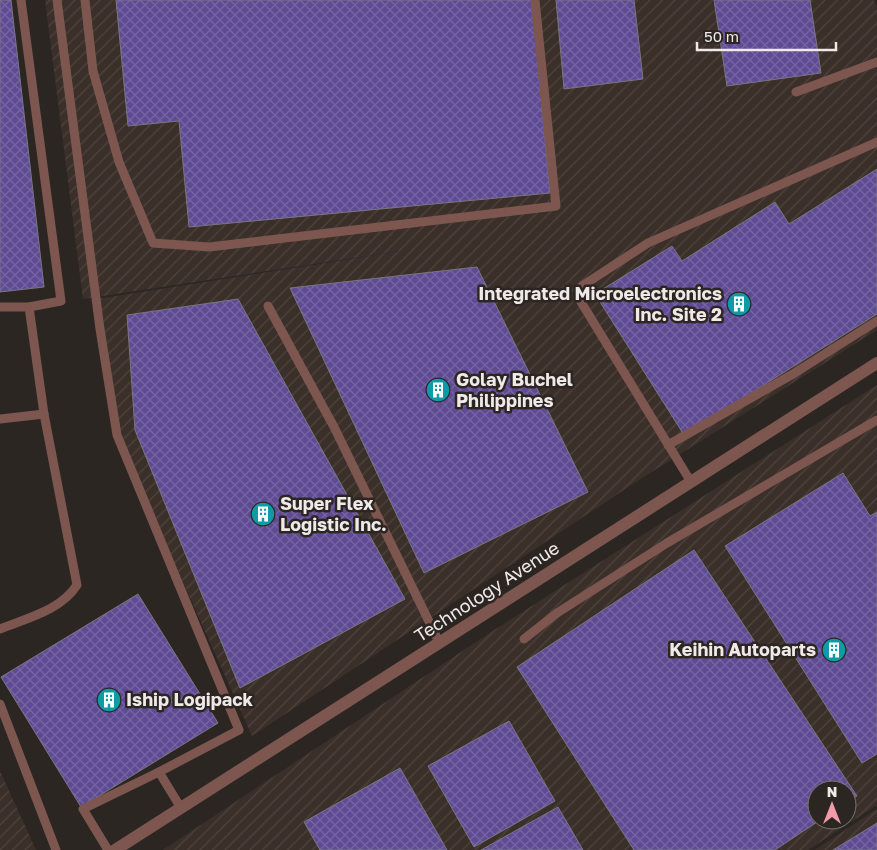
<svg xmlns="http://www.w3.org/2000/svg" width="877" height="850" font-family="'Golos Text',sans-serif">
	<defs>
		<pattern id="industrial-furrows" width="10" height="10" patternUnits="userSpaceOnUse" patternTransform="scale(1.25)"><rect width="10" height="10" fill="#3b2f29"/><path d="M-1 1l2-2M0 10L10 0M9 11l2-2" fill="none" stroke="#4e433e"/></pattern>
		<pattern id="building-cross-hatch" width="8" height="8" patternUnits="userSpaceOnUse" patternTransform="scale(1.25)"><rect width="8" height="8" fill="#5f4b94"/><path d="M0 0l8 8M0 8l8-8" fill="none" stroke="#7665a3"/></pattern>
	</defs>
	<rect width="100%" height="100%" fill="#2c2623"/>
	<g fill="url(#industrial-furrows)" fill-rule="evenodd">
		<polygon points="45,0 874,0 877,8 877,330 642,478 252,736 117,435 97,299 420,248 83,299"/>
		<path d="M877,385V805L808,850H163L485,636ZM817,790H847V820H817Z"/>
		<polygon points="0,771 36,850 0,850"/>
		<polygon points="877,809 877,850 815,850"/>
	</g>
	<g fill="url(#building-cross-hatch)" stroke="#78777e">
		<polygon points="0,0 11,0 44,287 0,292"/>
		<polygon points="116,0 532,0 550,193 189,227 179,121 128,126"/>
		<polygon points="556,0 634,0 643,79 564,89"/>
		<polygon points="714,0 810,0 821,73 727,86"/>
		<polygon points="877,169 877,314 684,435 595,294 672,246 682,261 775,202 789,224"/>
		<polygon points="477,267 588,492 424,573 290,288"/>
		<polygon points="238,299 405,599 240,688 135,430 127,315"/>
		<polygon points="843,473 870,516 877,512 877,754 862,763 725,546"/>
		<polygon points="694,550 857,796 847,802 847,790 817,790 817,820 820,820 775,850 634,850 517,667"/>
		<polygon points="138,594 218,723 81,807 1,677"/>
		<polygon points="509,721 555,801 474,847 428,766"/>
		<polygon points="400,768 447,850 320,850 304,822"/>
		<polygon points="558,807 583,850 481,850"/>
		<polygon points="877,823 877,850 833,850"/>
	</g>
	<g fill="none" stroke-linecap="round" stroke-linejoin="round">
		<g stroke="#7d5650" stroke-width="9">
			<polyline points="57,0 100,329 117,435 239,730 159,772 181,808"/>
			<polyline points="85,0 93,71 119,162 153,243 209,247 556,206 535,0"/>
			<polyline points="796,92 877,62"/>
			<polyline points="268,306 334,427 440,644"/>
			<polyline points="0,307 29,307"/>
			<polyline points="0,419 44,414"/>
			<polyline points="668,445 793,374 877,321"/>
			<polyline points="691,482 581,302 582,286 648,243 877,142"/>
			<path d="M0,629C27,618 60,611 77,585L44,414L29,307L61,301L21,0"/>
			<polyline points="524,639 557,613 667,543 877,420"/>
			<polyline points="0,704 56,850"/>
			<polyline points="108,850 83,809 159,772"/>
		</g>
		<polyline stroke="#7d5650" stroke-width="12" points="115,850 877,363"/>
	</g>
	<defs>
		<g id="building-disc" transform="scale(1.25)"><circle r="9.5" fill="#0f9aa8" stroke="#2c2623"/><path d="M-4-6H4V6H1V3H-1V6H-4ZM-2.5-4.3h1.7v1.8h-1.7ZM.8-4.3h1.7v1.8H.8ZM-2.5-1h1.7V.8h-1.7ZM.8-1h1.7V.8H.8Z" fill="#fff"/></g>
	</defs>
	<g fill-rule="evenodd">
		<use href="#building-disc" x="739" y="304"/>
		<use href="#building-disc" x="438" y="390"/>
		<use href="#building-disc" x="263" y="514"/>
		<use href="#building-disc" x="834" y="650"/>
		<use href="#building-disc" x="109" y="700"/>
	</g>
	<g text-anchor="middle" stroke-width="5" stroke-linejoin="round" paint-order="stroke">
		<g font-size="18" font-weight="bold" fill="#efeae8" stroke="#2c2623" text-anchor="start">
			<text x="722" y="300" text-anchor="end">Integrated Microelectronics<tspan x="722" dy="21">Inc. Site 2</tspan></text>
			<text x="456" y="386">Golay Buchel<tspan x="456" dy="21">Philippines</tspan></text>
			<text x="280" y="510">Super Flex<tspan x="280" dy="21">Logistic Inc.</tspan></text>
			<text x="816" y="656" text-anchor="end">Keihin Autoparts</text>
			<text x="126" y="706">Iship Logipack</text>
		</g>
		<g font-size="18" fill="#efeae8" stroke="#2c2623">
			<text transform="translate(487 592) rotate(-33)" y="6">Technology Avenue</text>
		</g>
	</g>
	<g transform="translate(832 805)"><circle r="24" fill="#2c2623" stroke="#7a7472"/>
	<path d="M0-4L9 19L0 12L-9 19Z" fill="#f39aab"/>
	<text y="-8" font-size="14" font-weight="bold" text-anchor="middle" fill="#efeae8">N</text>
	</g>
	<path d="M697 42v8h139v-8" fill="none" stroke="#efeae8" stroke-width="2.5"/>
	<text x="704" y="42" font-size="15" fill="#efeae8" stroke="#2c2623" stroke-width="4" paint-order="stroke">50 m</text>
</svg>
